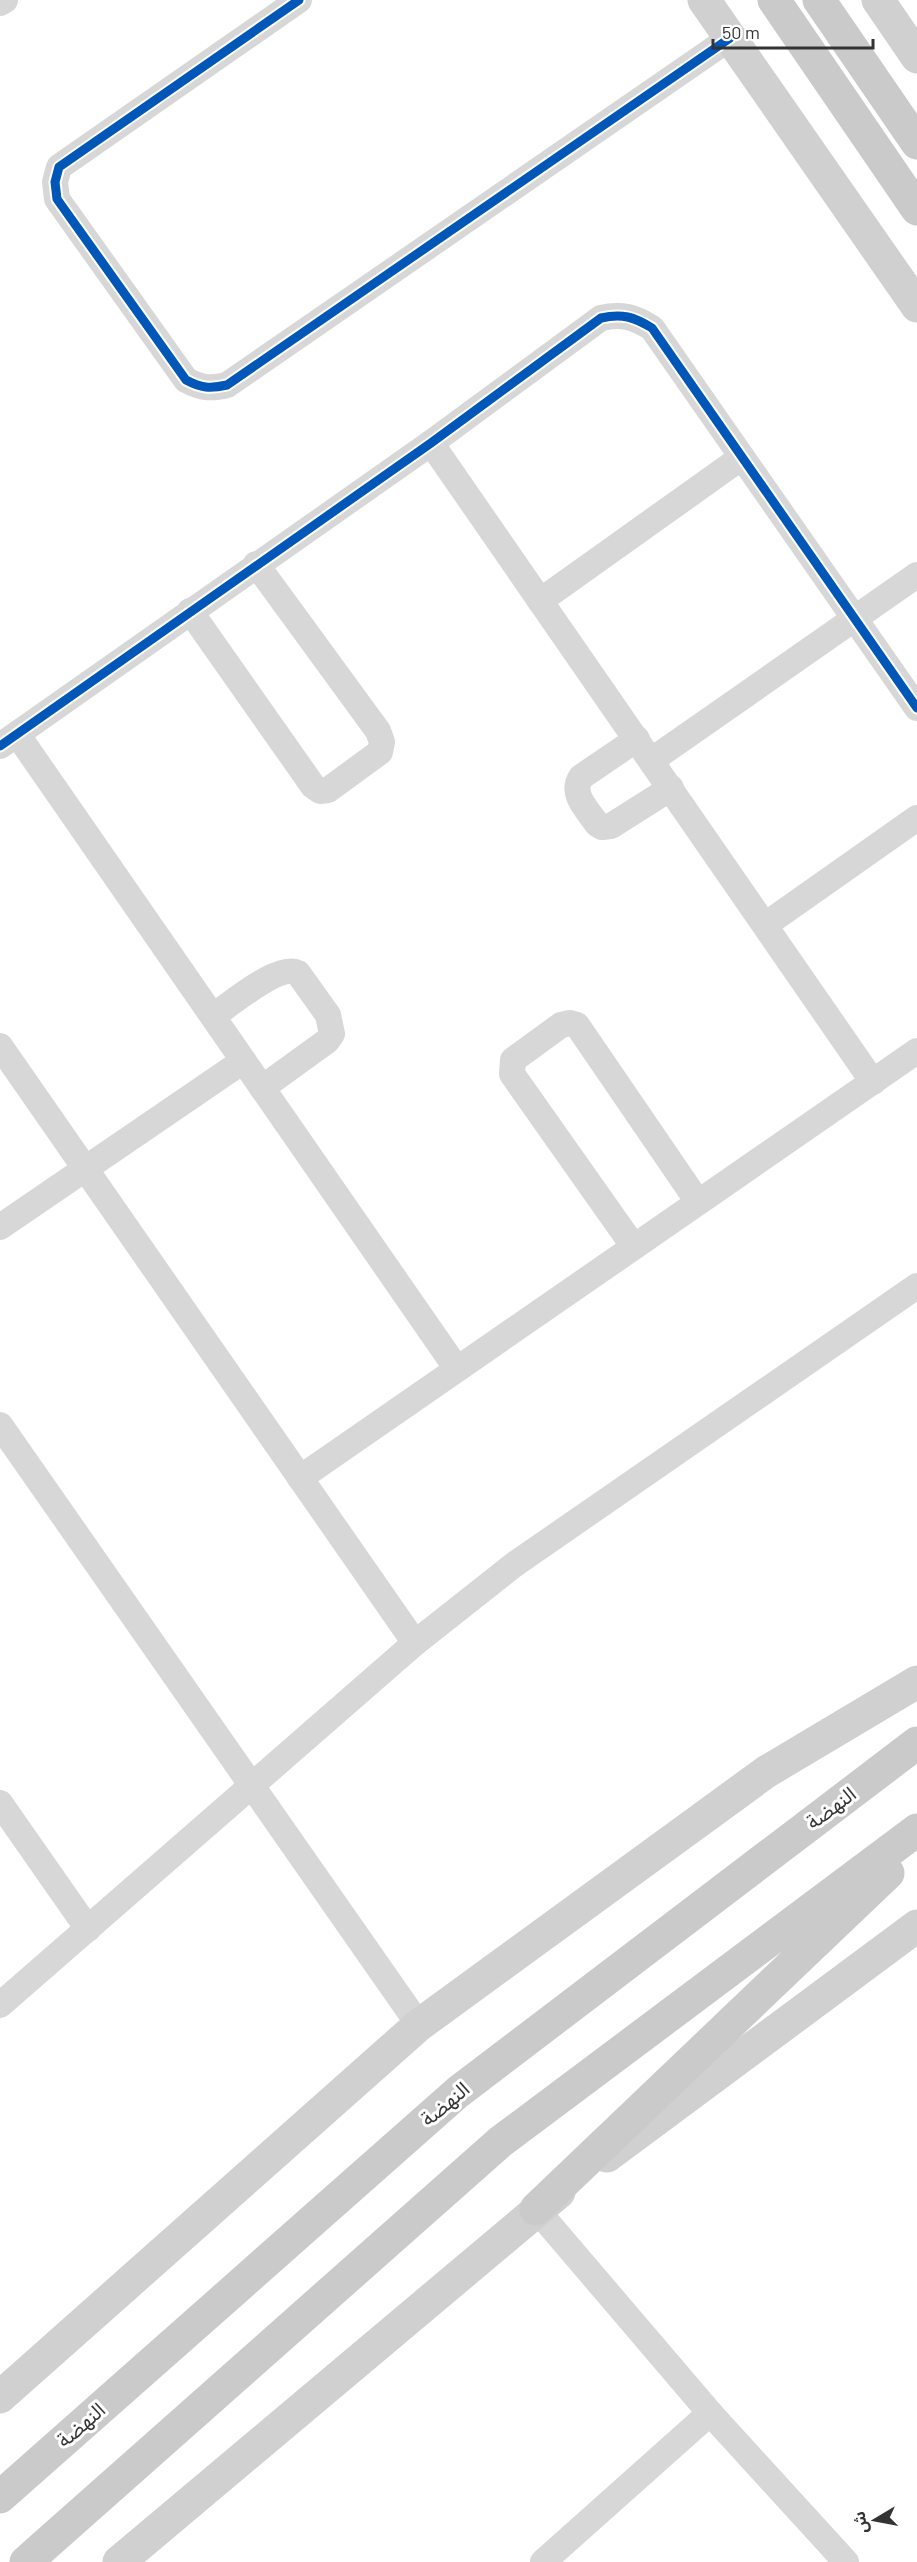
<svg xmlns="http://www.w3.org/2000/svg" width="917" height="2562" font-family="Barlow,'Noto Sans Arabic',sans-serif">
	<rect width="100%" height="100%" fill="#fff"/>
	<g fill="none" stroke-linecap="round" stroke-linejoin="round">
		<g stroke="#d7d7d7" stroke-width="26">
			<path d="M299,0L59,167L55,182L57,199L186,380C201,388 210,389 227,385L730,38"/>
			<polyline points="0,3 5,0"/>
			<polyline points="431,443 873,1082"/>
			<polyline points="540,601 742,457"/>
			<polyline points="190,611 313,786 320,791 328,790 380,752 382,742 378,731 256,564"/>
			<polyline points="17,734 457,1369"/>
			<path d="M637,739L581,777C570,794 587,809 597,824L602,827L611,826L671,788"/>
			<path d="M0,746L431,443L601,318C622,313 634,317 652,328L917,708"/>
			<polyline points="652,760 917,575"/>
			<polyline points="765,925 917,818"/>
			<path d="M213,1016C231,1004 279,963 298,973L328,1015L332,1034L327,1041L262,1088"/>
			<polyline points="0,1046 415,1643"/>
			<polyline points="0,1227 243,1061"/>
			<polyline points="634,1247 512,1074 513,1060 561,1025 570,1023 577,1025 698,1202"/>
			<polyline points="0,1425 419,2025"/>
			<polyline points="300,1478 917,1051"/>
			<polyline points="0,1803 88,1929"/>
			<polyline points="0,2005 415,1643 515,1564 917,1286"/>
			<polyline points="536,2209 710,2413 846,2562"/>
			<polyline points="543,2562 710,2413"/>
		</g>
		<g stroke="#d0d0d0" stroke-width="33">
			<polyline points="704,0 917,306"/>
			<polyline points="878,0 917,57"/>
			<polyline points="607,2156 917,1926"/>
			<polyline points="0,2397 419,2025 766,1772 917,1682"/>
			<polyline points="119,2562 559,2192"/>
		</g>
		<g stroke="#cacaca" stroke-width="33">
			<polyline points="774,0 917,209"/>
			<polyline points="819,0 917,143"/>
			<polyline points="536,2209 888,1873"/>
			<polyline points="0,2497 458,2092 917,1743"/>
			<polyline points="26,2562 500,2142 917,1830"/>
		</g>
		<g stroke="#fff" stroke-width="13">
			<g id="cycleway">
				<path d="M299,0L59,167L55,182L57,199L186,380C201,388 210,389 227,385L730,38"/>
				<path d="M0,746L431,443L601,318C622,313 634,317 652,328L917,708"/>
			</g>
		</g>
		<use href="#cycleway" stroke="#0057b8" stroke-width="9"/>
	</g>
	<g text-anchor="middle" stroke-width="6" stroke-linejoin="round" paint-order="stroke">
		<g font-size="20" fill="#333" stroke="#fff">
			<text transform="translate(831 1808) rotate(-37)" y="7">النهضة</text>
			<text transform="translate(445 2104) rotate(-40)" y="7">النهضة</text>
			<text transform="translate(81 2425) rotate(-41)" y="7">النهضة</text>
		</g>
	</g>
	<g transform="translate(875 2520) rotate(260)" stroke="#ffffff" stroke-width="4.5" paint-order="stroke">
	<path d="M0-4.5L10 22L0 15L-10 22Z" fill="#333333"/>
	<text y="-9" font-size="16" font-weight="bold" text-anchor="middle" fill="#333333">ش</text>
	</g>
	<path d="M713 39v9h160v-9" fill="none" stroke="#333333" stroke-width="3"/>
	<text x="722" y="39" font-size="18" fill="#333333" stroke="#ffffff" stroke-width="4.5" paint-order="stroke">50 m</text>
</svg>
